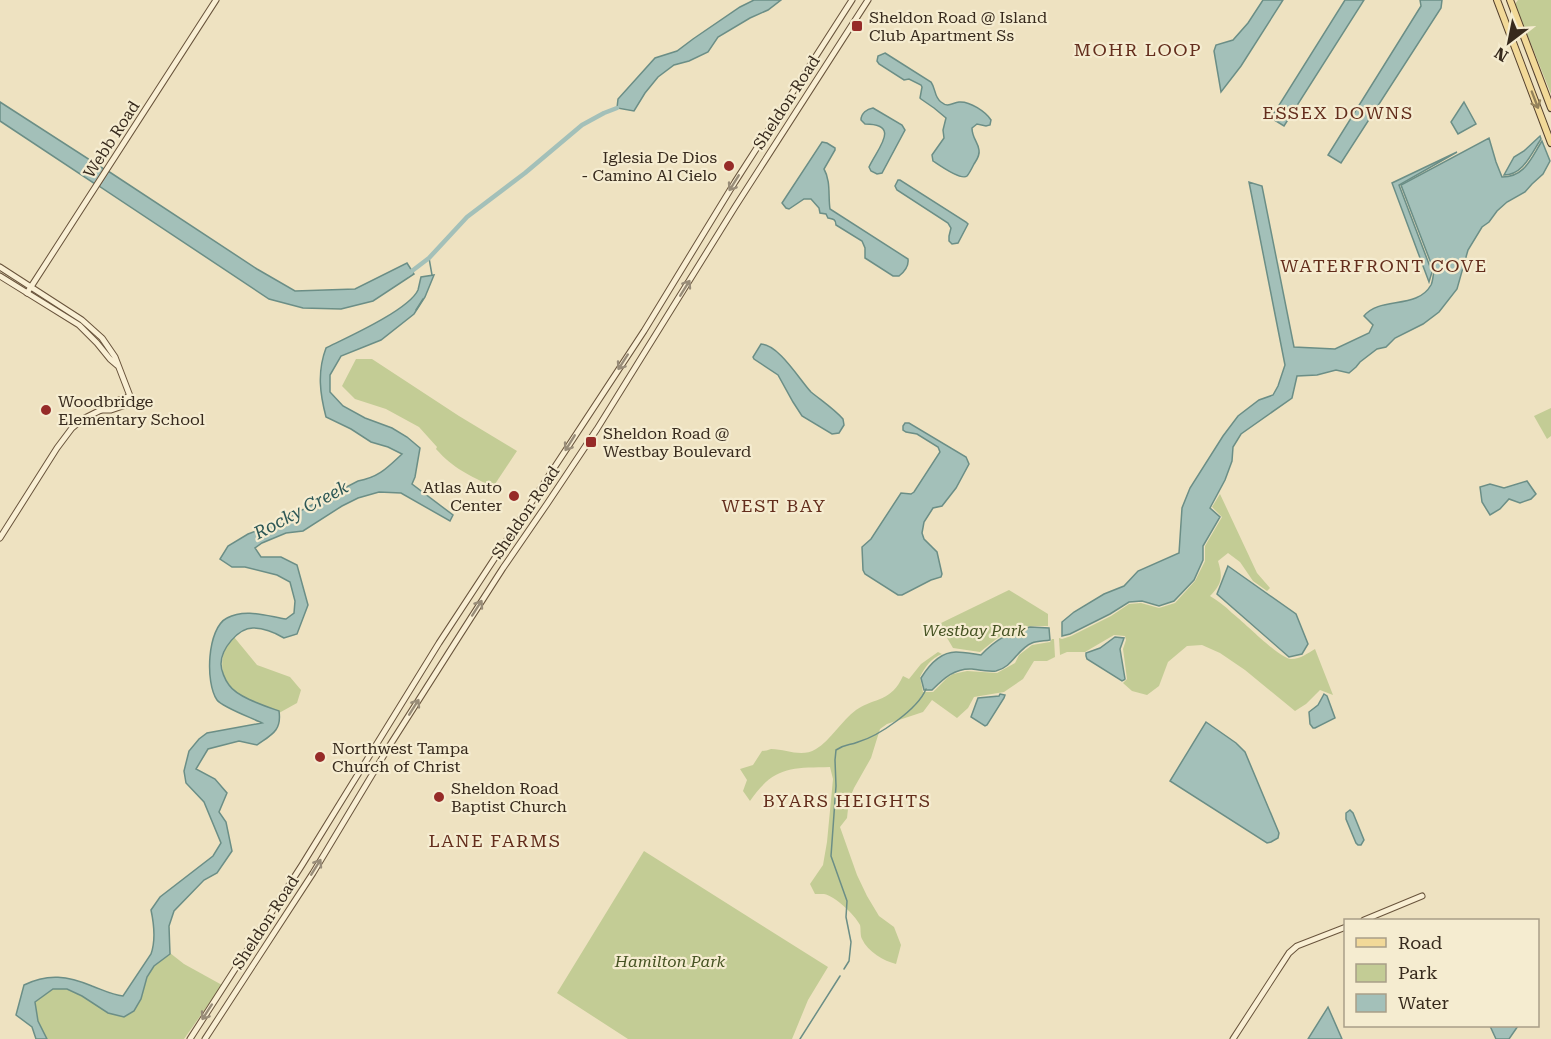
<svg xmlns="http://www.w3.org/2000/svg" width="1551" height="1039" font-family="'Roboto Serif',serif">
	<rect width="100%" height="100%" fill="#eee2c1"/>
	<g fill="#c3cc95">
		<polygon points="1518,0 1551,0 1551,94 1515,4"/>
		<path d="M356,359H372L459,416L517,451L493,487C469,475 454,469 436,449L437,447L419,427L386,409L355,399L342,386Z"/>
		<polygon points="1551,408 1551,436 1547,439 1534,416"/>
		<path d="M1220,494L1257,573L1270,588L1267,591L1253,581L1240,562L1228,553L1218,561C1223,577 1222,584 1210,596C1218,601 1225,606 1232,613C1244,622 1278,657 1290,659C1299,660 1308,653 1315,649L1333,695L1320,690L1306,704L1295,711L1245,670L1220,653L1202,645L1187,646L1168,662L1159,686L1147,695L1132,691L1123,683L1127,679L1123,649L1126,640L1125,636L1114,635L1085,652H1067L1060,655L1059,638L1062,639L1071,636L1111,616L1129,604L1141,603L1159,608L1175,603L1195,581L1205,561V546L1222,517L1212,507Z"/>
		<path d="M1009,590L1048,614V626C1013,625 1007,630 980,652L953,648L939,624Z"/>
		<path d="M234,637L257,665L290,677L301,690L297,703L279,713L278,711C267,707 249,701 239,694C218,681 217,654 234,637Z"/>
		<path d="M1052,639H1054L1055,657L1047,661H1034L1023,679L1004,692L974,697L968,708L957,718L932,700L923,712L887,724L880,729L871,758L854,788L849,800L847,818L840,827L857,875L867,896L879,916L894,927L901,945L896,964C884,961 868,952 862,939C860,935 861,929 860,925C855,915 835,896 824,894C821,894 818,894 815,894L810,884L823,865L827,842L833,779L830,767C791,768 774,766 750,801L743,791L747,780L740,769L753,765L762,751C765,751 768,750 771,749C787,749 801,758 816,749C830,741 842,720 856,710C876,697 891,702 903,676L909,679L921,664L938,652L942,654C931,658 925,667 920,677L923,692H933L947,678L953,674L967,671L997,673L1015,663L1019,655L1032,645L1050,642Z"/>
		<polygon points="644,851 828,967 808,1000 792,1039 628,1039 557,993"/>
		<polygon points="170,953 184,964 222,985 184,1039 47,1039 38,1021 35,1002 53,989 67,989 82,996 108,1013 134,1011 141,999 147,977 154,966 170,954"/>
	</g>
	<g fill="#a3c0b9" stroke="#6b8e86" stroke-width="1.5">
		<polygon points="754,0 781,0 768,10 750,18 718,37 708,52 689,61 674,65 658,77 645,93 634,111 617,108 618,99 655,58 677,51 693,39 740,7"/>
		<polygon points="1263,0 1283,0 1241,66 1221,92 1214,51 1216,45 1233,40 1248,23"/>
		<polygon points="1345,0 1364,0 1284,126 1271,118"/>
		<polygon points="1420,0 1442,0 1441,8 1341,163 1328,155 1421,6"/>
		<path d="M885,53L931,82C936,89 934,97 941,102C948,108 952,103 959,102C970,101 986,112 991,120L990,125L986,126L977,124L972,128C972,138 978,142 979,150C980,156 977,159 974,164C973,166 968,175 967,176C961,181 939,165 933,161L932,155L944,138L943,130L946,118L934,108L921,99L920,98L922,87L921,85L909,79L904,80L879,64L877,61L878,56Z"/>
		<polygon points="0,102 104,169 95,184 0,121"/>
		<polygon points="1464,102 1476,124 1458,134 1451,122"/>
		<path d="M873,108L902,125L905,130L882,173L877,174L871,171L869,167C877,149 902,124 865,124L861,120C861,113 867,109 873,108Z"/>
		<path d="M1540,136L1541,139C1531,154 1523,175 1504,175L1514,157L1524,151Z"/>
		<path d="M1489,138L1496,162L1502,177C1525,177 1531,158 1542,141L1550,161L1543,174L1532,184L1525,192L1507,202L1497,211L1489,222L1482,227L1468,250L1457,289L1439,312L1423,324L1395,338L1386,347L1377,349L1360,362L1356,367L1349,373L1336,370L1317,375L1297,376L1292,398L1241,434L1233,447L1232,461L1225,480L1210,508L1220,517L1203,546V560L1194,580L1174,601L1159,606L1142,601L1129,602L1110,614L1070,634L1062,636V622L1074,612L1104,594L1124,586L1138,571L1179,553L1182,508L1190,488L1223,436L1238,416L1259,400L1273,395L1278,386L1285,365L1249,182L1262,186L1294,347L1335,349L1369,333L1373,325L1364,316C1380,296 1417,310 1431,285C1433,281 1433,275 1434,271L1401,185Z"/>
		<path d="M822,142L827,143L835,148V150L824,169C831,181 828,196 830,209L908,259C909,266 904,272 899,276H893L865,258V248L862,241L836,225C836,219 833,219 828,218L826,214L820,213L819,208L811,199H804L789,209L786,208L782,203Z"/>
		<polygon points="1457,152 1399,185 1432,272 1429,282 1392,183"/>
		<polygon points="108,171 257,269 295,291 355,289 407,263 414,274 373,301 341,309 303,308 269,299 99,186"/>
		<polygon points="898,180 900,180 966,222 968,224 958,243 952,244 949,241 949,236 951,228 948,223 897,190 895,186"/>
		<path d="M434,275L425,297L414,314L381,340L341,356L330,375V392L343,406L365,418L392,428L407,437L420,448L415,477L412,484L453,515L450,521L401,493L379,492L358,498L342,506L303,531L286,533L262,543L255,548L261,557H281L297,565L308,605L297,634L284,638C274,632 265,628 253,628C238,628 221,649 221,664C221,670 225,680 229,685C237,697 265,706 279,711C282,731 271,735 257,745L239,741L208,749L196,769L215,779L227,793L219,812L226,822L232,851L217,873L204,880L174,911L169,926L170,954L154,966L147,977L141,999L134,1011L124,1017L108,1013L82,996L67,989H53L35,1002L38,1021L47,1039H36L32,1027L16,1015L24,985C48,973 68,976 92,986C103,990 112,995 123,996L151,954C156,940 154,924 151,910L160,897L213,856L221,843L204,802L186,783L184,771L189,751L199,739L207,733L262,723C252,718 222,707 217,700C205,683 207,628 227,618C245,608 267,616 286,619L294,613L295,601L290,582L277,575L245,567H232L220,559L228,546L248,534L275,524L358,481C379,477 387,468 402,454L388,447L371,442L351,429L326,417C320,394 317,372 326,348C346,338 409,310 418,290C419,286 420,281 421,277Z"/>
		<path d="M761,344C779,345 799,379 811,392C822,401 834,409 843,419L844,425L839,433L832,434L802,416L793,402L778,375L754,359L753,357Z"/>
		<polygon points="905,423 909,423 966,457 969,464 956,488 942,506 933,508 924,522 922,533 924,539 937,552 942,574 941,577 931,580 902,595 898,595 865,574 863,570 862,547 871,539 901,493 911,494 914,492 940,452 938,447 917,434 906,432 903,430 903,426"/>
		<polygon points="1527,481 1536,494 1531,499 1520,503 1509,499 1500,509 1490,515 1482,502 1480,487 1490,484 1504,488"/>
		<polygon points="1228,566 1296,614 1308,644 1302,654 1289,657 1217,594"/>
		<path d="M1030,627L1049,628L1050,640C1045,641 1037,641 1032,643C1017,649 1013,667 996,671C989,672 979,670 972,669C955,668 944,678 932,690H924L921,678C929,665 940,652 956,652C964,652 973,654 981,655C996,639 1010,632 1030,627Z"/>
		<polygon points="1115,637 1124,638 1120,649 1125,679 1124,680 1122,681 1087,659 1086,656 1086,653 1100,648"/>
		<polygon points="1000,694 1005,695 1004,698 987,725 985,726 971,717 978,698 999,696"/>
		<polygon points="1324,694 1327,696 1335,718 1315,728 1313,728 1310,724 1309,712 1318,705"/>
		<polygon points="1206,722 1236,743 1245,752 1279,833 1278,838 1271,842 1267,843 1170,781"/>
		<polygon points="1350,810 1353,813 1364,840 1361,845 1358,845 1356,843 1346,819 1346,813"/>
		<polygon points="1328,1007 1342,1039 1308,1039"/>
		<polygon points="1490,1026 1518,1026 1509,1039 1496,1039"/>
	</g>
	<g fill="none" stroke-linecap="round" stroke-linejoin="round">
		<g stroke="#6b8e86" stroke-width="1.5">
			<polyline points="429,258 432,275"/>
			<polyline points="416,310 423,299"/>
			<path d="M844,969L849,961L851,942L846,917L847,901L831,856L836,786L835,760L836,750C847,743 848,746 858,742C879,736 918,709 926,689"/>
			<polyline points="800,1039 840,976"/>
		</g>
		<polyline stroke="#a3c0b9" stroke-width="4.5" points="408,274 429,258 467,217 525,173 582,125 604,113 617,108"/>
		<g stroke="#69543c" stroke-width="7">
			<g id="secondary">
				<polyline points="0,267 82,320 102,338 115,357 130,396 108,404 101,410 83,419 72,428 57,448 0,538"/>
				<polyline points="0,276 79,325 97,343 110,359 117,365"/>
				<polyline points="27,293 216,0"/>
				<polyline points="101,410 111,410 132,403"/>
				<polyline points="1364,920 1422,896"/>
				<polyline points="190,1039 302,865 439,643 644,331 735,182 852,0"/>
				<polyline points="205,1039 313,873 390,745 460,635 503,568 547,504 597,429 735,207 868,0"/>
				<polyline points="1233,1039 1289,953 1297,946 1346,927"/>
			</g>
		</g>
		<g stroke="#55412d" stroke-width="8">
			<g id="primary">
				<polyline points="1497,0 1551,143"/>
				<polyline points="1510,0 1551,108"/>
			</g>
		</g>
		<use href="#secondary" stroke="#f9efd4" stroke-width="5"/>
		<use href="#primary" stroke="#f2d998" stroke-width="6"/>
	</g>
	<defs><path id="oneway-shaft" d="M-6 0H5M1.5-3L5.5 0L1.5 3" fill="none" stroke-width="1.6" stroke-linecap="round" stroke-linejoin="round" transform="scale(1.5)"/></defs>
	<use stroke="#94825a" href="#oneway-shaft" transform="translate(1535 100) rotate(69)"/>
	<g stroke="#988c78">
		<use href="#oneway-shaft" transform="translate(734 183) rotate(122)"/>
		<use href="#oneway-shaft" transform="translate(685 288) rotate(-58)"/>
		<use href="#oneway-shaft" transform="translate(623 362) rotate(123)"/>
		<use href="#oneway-shaft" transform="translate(570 443) rotate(122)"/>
		<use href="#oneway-shaft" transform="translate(477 608) rotate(-57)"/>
		<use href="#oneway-shaft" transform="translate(414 707) rotate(-58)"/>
		<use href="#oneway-shaft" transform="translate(316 867) rotate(-58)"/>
		<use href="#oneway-shaft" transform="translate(207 1012) rotate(123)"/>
	</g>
	<g fill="#962b28" stroke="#f5ecd0" stroke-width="2">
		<rect x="851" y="20" width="12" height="12" rx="3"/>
		<circle cx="729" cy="166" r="6"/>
		<circle cx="46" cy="410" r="6"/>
		<rect x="585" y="436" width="12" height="12" rx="3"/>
		<circle cx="514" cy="496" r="6"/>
		<circle cx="320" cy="757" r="6"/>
		<circle cx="439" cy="797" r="6"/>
	</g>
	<g text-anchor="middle" stroke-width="4.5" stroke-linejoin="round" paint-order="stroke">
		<g font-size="16" fill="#372a1d" stroke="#f5ecd0" text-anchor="start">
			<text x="869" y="23">Sheldon Road @ Island<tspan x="869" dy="18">Club Apartment Ss</tspan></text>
			<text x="717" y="163" text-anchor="end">Iglesia De Dios<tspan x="717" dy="18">- Camino Al Cielo</tspan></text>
			<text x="58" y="407">Woodbridge<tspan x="58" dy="18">Elementary School</tspan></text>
			<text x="603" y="439">Sheldon Road @<tspan x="603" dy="18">Westbay Boulevard</tspan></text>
			<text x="502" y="493" text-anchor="end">Atlas Auto<tspan x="502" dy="18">Center</tspan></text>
			<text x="332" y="754">Northwest Tampa<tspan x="332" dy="18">Church of Christ</tspan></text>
			<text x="451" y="794">Sheldon Road<tspan x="451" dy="18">Baptist Church</tspan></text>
		</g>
		<g font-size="16" fill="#372a1d" stroke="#f5ecd0">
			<text transform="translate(786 102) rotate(-57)" y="6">Sheldon Road</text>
			<text transform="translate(111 139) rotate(-57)" y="6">Webb Road</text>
			<text transform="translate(525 512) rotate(-56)" y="6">Sheldon Road</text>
			<text transform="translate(265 922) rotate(-57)" y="6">Sheldon Road</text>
		</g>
		<g font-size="16" font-style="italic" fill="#465323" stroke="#f5ecd0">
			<text x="974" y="636">Westbay Park</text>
			<text x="670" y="967">Hamilton Park</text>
		</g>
		<g font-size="18" letter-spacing="1.5" fill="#632d1c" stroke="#f5ecd0">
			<text x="1138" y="56">MOHR LOOP</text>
			<text x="1338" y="119">ESSEX DOWNS</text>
			<text x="1384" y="272">WATERFRONT COVE</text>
			<text x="774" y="512">WEST BAY</text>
			<text x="847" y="807">BYARS HEIGHTS</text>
			<text x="495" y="847">LANE FARMS</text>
		</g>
		<g font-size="18" font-style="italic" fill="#2c5755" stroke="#f5ecd0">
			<text transform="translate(301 510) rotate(-28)" y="6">Rocky Creek</text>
		</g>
	</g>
	<rect x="1344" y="919" width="195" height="108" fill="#f5ecd0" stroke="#a99e88" stroke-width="1.5"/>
	<rect x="1356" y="938" width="30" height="9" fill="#f2d998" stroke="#a99e88" stroke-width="1.5"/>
	<text x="1398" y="949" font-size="18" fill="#372a1d">Road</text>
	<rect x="1356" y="964" width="30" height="18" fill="#c3cc95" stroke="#a99e88" stroke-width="1.5"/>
	<text x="1398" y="979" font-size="18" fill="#372a1d">Park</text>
	<rect x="1356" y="994" width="30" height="18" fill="#a3c0b9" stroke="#a99e88" stroke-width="1.5"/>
	<text x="1398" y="1009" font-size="18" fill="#372a1d">Water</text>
	<g transform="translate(1509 42) rotate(212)" stroke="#f5ecd0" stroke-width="4.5" paint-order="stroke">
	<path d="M0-4.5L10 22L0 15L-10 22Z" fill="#372a1d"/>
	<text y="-9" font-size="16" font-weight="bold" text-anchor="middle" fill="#372a1d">N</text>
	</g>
</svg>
